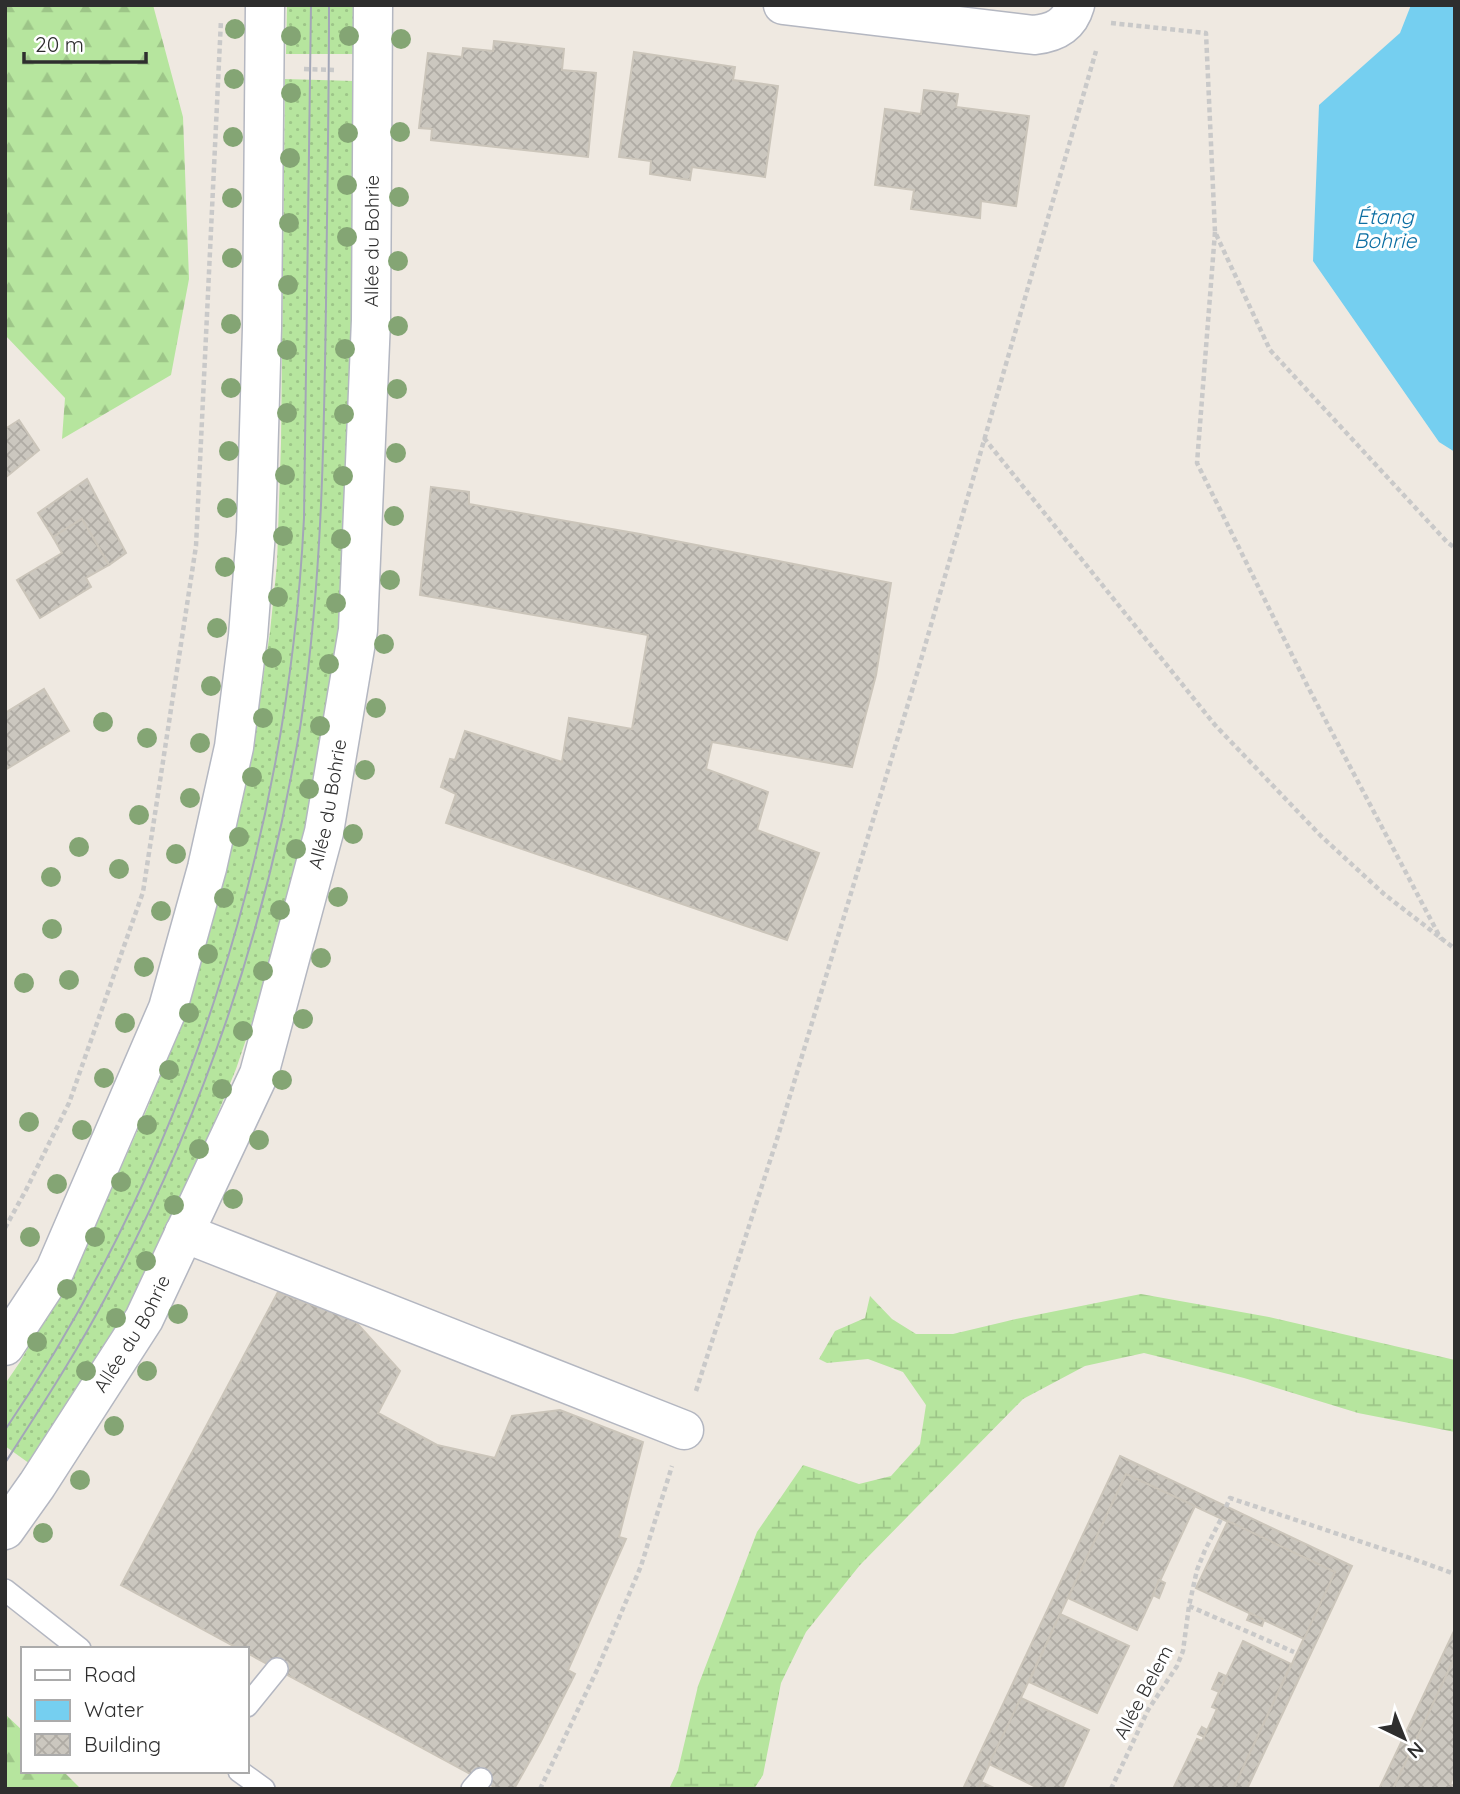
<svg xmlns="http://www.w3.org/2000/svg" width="1460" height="1794" font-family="Quicksand,sans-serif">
	<defs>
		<pattern id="grass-dots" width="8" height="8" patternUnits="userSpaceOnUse" patternTransform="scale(1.75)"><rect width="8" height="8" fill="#b6e59e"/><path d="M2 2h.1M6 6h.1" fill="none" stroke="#9dc588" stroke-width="1.8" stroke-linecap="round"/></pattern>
		<pattern id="forest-firs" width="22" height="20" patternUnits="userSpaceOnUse" patternTransform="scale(1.75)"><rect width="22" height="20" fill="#b6e59e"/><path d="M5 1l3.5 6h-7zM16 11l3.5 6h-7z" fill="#9dc588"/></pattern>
		<pattern id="wetland-marsh" width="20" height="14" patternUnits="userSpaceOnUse" patternTransform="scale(1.75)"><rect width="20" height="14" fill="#b6e59e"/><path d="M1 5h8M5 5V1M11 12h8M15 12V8" fill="none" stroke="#9dc588"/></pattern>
		<pattern id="building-cross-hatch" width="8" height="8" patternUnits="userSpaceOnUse" patternTransform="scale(1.75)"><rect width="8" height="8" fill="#cbc7bf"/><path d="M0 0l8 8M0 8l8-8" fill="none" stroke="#afaba4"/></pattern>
	</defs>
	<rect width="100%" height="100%" fill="#efe9e1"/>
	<g fill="url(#grass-dots)">
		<polygon points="287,5 353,5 354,12 354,54 286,54"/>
		<polygon points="285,79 354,81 350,457 344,576 330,700 306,826 276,949 256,1010 236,1069 189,1184 133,1297 102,1355 33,1466 5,1446 5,1384 20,1362 51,1307 104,1206 147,1109 181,1024 210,931 230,853 251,756 270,632 277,564 281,443"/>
	</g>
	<g fill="url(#forest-firs)">
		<polygon points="5,5 153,5 183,117 189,279 171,375 62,439 65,398 5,335"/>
		<polygon points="5,1714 23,1731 23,1771 63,1771 81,1789 5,1789"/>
	</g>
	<polygon fill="url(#wetland-marsh)" points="1141,1294 1269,1317 1455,1360 1455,1432 1358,1413 1244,1378 1144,1353 1085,1366 1023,1399 860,1565 806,1632 781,1683 763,1775 754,1789 669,1789 678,1770 698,1686 757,1532 803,1465 859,1484 891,1476 920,1444 926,1405 903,1372 868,1359 827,1363 819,1359 835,1331 865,1318 870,1296 892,1319 916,1334 953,1334 1016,1319"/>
	<polygon fill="#75cff0" points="1411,5 1455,5 1455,452 1439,442 1313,261 1319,105 1400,33"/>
	<g fill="url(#building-cross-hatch)" stroke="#cbc5ba" stroke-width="2">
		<polygon points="494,41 564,49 562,70 596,73 588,157 431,140 432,129 419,128 428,53 462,57 463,48 493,51"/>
		<polygon points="634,52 735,67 733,80 778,86 765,177 692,167 690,180 650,174 651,161 619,157"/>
		<polygon points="924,90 958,94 956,107 1029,116 1016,206 981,201 980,218 911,209 914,190 875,185 885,109 921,114"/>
		<polygon points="19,420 39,450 5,478 5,429"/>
		<polygon points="87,479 126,553 109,565 82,519 53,537 38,513"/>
		<polygon points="431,487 469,492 469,504 640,534 891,583 876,675 852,767 712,742 706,769 768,792 757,830 819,853 787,940 446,823 456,794 441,787 450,759 455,760 465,731 562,762 569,718 632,729 648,635 420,595"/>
		<polygon points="82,519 109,565 86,578 91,587 40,618 17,580 62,553 53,537"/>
		<polygon points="44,689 69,731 5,770 5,713"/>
		<polygon points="278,1292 355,1321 400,1371 378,1413 437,1445 495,1458 512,1416 560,1410 643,1442 619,1537 626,1539 568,1670 575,1674 541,1741 514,1789 498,1789 247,1653 247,1649 239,1649 121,1585"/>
		<polygon points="1120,1456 1352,1566 1247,1789 1233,1789 1335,1572 1126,1474 978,1789 963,1789"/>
		<polygon points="1126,1474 1195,1506 1137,1630 1068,1598"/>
		<polygon points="1228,1521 1335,1572 1304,1639 1196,1588"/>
		<polygon points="1159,1580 1165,1583 1159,1598 1153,1595"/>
		<polygon points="1250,1613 1264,1620 1262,1626 1247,1620"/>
		<polygon points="1060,1614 1129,1646 1097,1713 1029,1682"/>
		<polygon points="1455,1629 1455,1657 1393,1789 1379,1789"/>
		<polygon points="1243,1641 1291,1664 1233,1789 1173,1789 1197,1739 1202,1741 1204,1737 1217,1709 1212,1707"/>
		<polygon points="1455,1657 1455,1773 1450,1784 1454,1786 1453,1789 1393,1789"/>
		<polygon points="1219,1673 1226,1676 1219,1692 1212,1689"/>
		<polygon points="1021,1698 1089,1730 1062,1789 1040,1789 989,1764"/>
		<polygon points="1202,1727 1207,1730 1204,1737 1198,1734"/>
		<polygon points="981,1782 996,1789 978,1789"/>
	</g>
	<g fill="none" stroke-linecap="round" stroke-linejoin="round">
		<g stroke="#b4b7c1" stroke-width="24">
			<g id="service">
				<polyline points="5,1590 80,1649"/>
				<polyline points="247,1706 277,1669"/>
				<polyline points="239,1771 264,1789"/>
				<polyline points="472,1789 481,1779"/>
			</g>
		</g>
		<g stroke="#b4b7c1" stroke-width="41">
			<g id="minor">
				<path d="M783,5L1034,35C1054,33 1069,26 1075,5"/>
				<polyline points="184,1233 684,1430"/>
			</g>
		</g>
		<g stroke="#b4b7c1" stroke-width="41">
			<g id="secondary">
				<polyline points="5,1346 55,1270 168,1008 207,868 234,747 248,636 256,532 262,328 265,5"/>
				<path id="s1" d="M5,1530L37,1485L144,1319L259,1074L324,832L358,630L371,320L373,5"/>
			</g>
		</g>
		<g stroke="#c9c9c9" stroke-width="4.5" stroke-dasharray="5 3.5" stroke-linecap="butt">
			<polyline points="1111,23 1206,33 1215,232 1270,350 1447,542 1455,548"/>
			<polyline points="304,69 334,70"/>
			<polyline points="1215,232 1197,463 1308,687 1441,939"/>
			<polyline points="984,438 1215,725 1321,836 1384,894 1455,949"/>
			<polyline points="5,1228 26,1190 69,1103 143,892 196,546 221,20"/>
			<polyline points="696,1391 777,1139 914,684 1096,51"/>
			<polyline points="1226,1507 1230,1498 1416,1560 1455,1574"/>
			<polyline points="1189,1606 1294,1652"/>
			<polyline points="540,1789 597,1670 641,1566 672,1466"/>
			<polyline points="1111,1789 1148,1710 1177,1666 1183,1651 1189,1606 1197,1570 1205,1550 1221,1519"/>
		</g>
		<use href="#service" stroke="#fff" stroke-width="21"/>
		<use href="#minor" stroke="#fff" stroke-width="38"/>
		<use href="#secondary" stroke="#fff" stroke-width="38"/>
		<g stroke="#a3a6b8" stroke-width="2">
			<path d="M5,1430C186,1163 288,839 304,518L311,5"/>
			<path d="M5,1463C41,1407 77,1352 108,1293C188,1144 246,985 282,821C289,786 297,751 302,715C322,579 324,442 326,304C327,204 329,105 329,5"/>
		</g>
	</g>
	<g fill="#84a574">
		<circle cx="235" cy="29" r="10"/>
		<circle cx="291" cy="36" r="10"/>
		<circle cx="349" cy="36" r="10"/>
		<circle cx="401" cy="39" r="10"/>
		<circle cx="234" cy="79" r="10"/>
		<circle cx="291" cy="93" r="10"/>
		<circle cx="400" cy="132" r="10"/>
		<circle cx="348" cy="133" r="10"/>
		<circle cx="233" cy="137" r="10"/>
		<circle cx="290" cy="158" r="10"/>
		<circle cx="347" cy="185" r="10"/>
		<circle cx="399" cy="197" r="10"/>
		<circle cx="232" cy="198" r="10"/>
		<circle cx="289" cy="223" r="10"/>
		<circle cx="347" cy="237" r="10"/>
		<circle cx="232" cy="258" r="10"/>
		<circle cx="398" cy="261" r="10"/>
		<circle cx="288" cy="285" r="10"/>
		<circle cx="231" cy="324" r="10"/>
		<circle cx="398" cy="326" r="10"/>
		<circle cx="345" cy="349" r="10"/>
		<circle cx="287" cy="350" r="10"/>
		<circle cx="231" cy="388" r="10"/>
		<circle cx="397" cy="389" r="10"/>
		<circle cx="287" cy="413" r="10"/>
		<circle cx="344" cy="414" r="10"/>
		<circle cx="229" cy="451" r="10"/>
		<circle cx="396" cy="453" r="10"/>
		<circle cx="285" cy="475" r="10"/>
		<circle cx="343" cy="476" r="10"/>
		<circle cx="227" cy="508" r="10"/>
		<circle cx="394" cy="516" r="10"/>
		<circle cx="283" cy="536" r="10"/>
		<circle cx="341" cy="539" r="10"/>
		<circle cx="225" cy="567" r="10"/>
		<circle cx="390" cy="580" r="10"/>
		<circle cx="278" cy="597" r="10"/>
		<circle cx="336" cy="603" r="10"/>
		<circle cx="217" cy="628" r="10"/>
		<circle cx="384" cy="644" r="10"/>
		<circle cx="272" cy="658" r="10"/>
		<circle cx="329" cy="664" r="10"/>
		<circle cx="211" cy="686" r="10"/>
		<circle cx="376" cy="708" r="10"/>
		<circle cx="263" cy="718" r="10"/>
		<circle cx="103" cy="722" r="10"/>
		<circle cx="320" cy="726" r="10"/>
		<circle cx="147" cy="738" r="10"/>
		<circle cx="200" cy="743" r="10"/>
		<circle cx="365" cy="770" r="10"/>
		<circle cx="252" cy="777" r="10"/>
		<circle cx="309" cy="789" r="10"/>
		<circle cx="190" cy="798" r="10"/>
		<circle cx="139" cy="815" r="10"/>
		<circle cx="353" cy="834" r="10"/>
		<circle cx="239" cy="837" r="10"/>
		<circle cx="79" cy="847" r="10"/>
		<circle cx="296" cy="849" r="10"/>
		<circle cx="176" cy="854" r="10"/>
		<circle cx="119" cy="869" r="10"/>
		<circle cx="51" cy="877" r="10"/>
		<circle cx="338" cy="897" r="10"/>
		<circle cx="224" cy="898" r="10"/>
		<circle cx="280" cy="910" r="10"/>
		<circle cx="161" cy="911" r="10"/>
		<circle cx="52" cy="929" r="10"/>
		<circle cx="208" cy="954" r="10"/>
		<circle cx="321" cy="958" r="10"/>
		<circle cx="144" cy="967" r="10"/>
		<circle cx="263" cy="971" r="10"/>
		<circle cx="69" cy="980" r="10"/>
		<circle cx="24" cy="983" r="10"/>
		<circle cx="189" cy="1013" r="10"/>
		<circle cx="303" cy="1019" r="10"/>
		<circle cx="125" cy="1023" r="10"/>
		<circle cx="243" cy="1031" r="10"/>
		<circle cx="169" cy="1070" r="10"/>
		<circle cx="104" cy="1078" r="10"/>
		<circle cx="282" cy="1080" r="10"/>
		<circle cx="222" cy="1089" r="10"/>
		<circle cx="29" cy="1122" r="10"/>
		<circle cx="147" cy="1125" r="10"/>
		<circle cx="82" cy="1130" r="10"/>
		<circle cx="259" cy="1140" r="10"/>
		<circle cx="199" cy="1149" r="10"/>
		<circle cx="121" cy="1182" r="10"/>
		<circle cx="57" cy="1184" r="10"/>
		<circle cx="233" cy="1199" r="10"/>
		<circle cx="174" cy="1205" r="10"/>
		<circle cx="30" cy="1237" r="10"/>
		<circle cx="95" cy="1237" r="10"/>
		<circle cx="146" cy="1261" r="10"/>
		<circle cx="67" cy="1289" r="10"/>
		<circle cx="178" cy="1314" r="10"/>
		<circle cx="116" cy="1318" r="10"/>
		<circle cx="37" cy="1342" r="10"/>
		<circle cx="86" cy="1371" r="10"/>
		<circle cx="147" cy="1371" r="10"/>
		<circle cx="114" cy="1426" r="10"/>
		<circle cx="80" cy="1480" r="10"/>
		<circle cx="43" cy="1533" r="10"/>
	</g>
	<g text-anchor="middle" stroke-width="6" stroke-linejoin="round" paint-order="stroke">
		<g font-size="19" fill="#2e2e2e" stroke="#fff">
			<text dy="7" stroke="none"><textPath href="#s1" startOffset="1368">Allée du Bohrie</textPath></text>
			<text dy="7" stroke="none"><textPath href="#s1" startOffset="802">Allée du Bohrie</textPath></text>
			<text dy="7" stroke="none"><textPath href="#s1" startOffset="234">Allée du Bohrie</textPath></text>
			<text transform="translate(1143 1692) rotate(-62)" y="7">Allée Belem</text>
		</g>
		<g font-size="21" font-style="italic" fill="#0d6fa3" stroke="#fff">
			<text x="1385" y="224">Étang<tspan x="1385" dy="24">Bohrie</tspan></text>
		</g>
	</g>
	<rect width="1460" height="1794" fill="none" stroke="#2e2e2e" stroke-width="14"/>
	<rect x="21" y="1647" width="228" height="126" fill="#ffffff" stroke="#ababab" stroke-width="2"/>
	<rect x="35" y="1670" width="35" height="10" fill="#ffffff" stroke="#ababab" stroke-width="2"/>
	<text x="84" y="1682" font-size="21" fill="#2e2e2e">Road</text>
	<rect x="35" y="1700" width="35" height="21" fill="#75cff0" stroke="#ababab" stroke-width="2"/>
	<text x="84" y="1717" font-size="21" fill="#2e2e2e">Water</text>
	<rect x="35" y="1734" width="35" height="21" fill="url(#building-cross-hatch)" stroke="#ababab" stroke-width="2"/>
	<text x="84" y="1752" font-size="21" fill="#2e2e2e">Building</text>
	<g transform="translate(1404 1738) rotate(137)" stroke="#ffffff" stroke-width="5" paint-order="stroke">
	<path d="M0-5L12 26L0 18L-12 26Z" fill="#2e2e2e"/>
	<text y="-10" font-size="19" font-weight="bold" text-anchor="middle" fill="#2e2e2e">N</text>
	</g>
	<path d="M24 52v10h122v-10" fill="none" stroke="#2e2e2e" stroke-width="3.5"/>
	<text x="35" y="52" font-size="21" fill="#2e2e2e" stroke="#ffffff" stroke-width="5" paint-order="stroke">20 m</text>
</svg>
